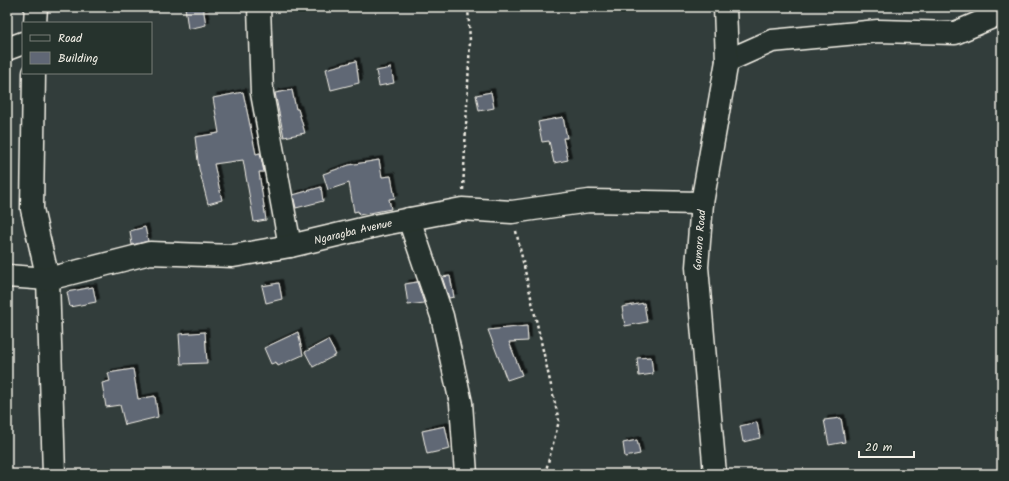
<svg xmlns="http://www.w3.org/2000/svg" width="1009" height="481" font-family="Kalam,sans-serif">
	<defs>
		<filter id="shadow"><feDropShadow dx="3.5" dy="-3.5" stdDeviation="0" flood-color="#0009"/></filter>
	</defs>
	<rect width="100%" height="100%" fill="#323d3b"/>
	<filter id="ink" filterUnits="userSpaceOnUse"><feTurbulence type="fractalNoise" baseFrequency=".025" numOctaves="2"/><feDisplacementMap in="SourceGraphic" scale="8" xChannelSelector="R" yChannelSelector="G"/><feConvolveMatrix kernelMatrix="1 2 1 2 8 2 1 2 1" color-interpolation-filters="sRGB"/></filter>
	<g filter="url(#ink)">
		<g fill="#606775" stroke="#f4f1e8" filter="url(#shadow)">
			<polygon points="185,7 203,7 206,25 188,29"/>
			<polygon points="356,61 359,83 331,90 326,69"/>
			<polygon points="391,68 394,83 379,86 376,71"/>
			<polygon points="292,90 296,109 298,109 305,133 284,137 275,93"/>
			<polygon points="243,92 256,154 260,153 264,172 259,172 266,220 254,222 243,160 214,164 222,200 208,204 199,169 195,137 219,133 213,98"/>
			<polygon points="491,92 494,108 479,111 476,95"/>
			<polygon points="563,117 567,138 563,138 568,160 554,163 549,141 542,142 538,122"/>
			<polygon points="379,160 382,177 391,176 395,198 389,199 391,209 359,215 358,211 354,212 349,183 328,190 323,174 349,165"/>
			<polygon points="321,187 323,201 296,208 293,195"/>
			<polygon points="145,227 148,241 132,245 130,231"/>
			<polygon points="450,276 454,297 449,298 442,277"/>
			<polygon points="417,282 424,303 408,305 405,284"/>
			<polygon points="279,283 282,299 266,303 262,286"/>
			<polygon points="93,287 96,302 70,307 67,292"/>
			<polygon points="644,303 647,322 625,326 622,307"/>
			<polygon points="527,326 528,341 509,342 522,375 507,380 488,330"/>
			<polygon points="205,332 207,363 181,364 179,334"/>
			<polygon points="298,332 303,355 278,366 276,362 271,364 264,348"/>
			<polygon points="328,340 336,355 313,367 305,352"/>
			<polygon points="651,357 653,374 639,376 637,358"/>
			<polygon points="133,369 138,399 155,396 158,417 125,425 120,405 106,407 102,383 110,381 108,373"/>
			<polygon points="841,418 845,442 829,445 824,420"/>
			<polygon points="757,422 760,438 743,442 740,426"/>
			<polygon points="445,426 450,449 427,454 422,431"/>
			<polygon points="637,440 640,454 625,457 623,443"/>
		</g>
		<g fill="none" stroke-linecap="round" stroke-linejoin="round">
			<g stroke="#f4f1e8" stroke-width="25">
				<g id="minor">
					<polyline points="259,7 262,93 290,246"/>
					<polyline points="35,23 36,7"/>
					<polyline points="7,49 23,43"/>
					<polyline points="727,61 772,41 878,31 955,33 1002,13"/>
					<polyline points="34,73 32,209 48,279 54,474"/>
					<polyline points="409,219 442,316 461,403 466,474"/>
					<path id="s1" d="M7,276L48,279L150,253L233,256L290,246L379,225L462,209L512,212L589,201L702,203"/>
					<path id="s2" d="M715,474L697,267L702,203L727,61L725,7"/>
				</g>
			</g>
			<g stroke="#f4f1e8" stroke-width="2.5" stroke-dasharray="3 3" stroke-linecap="butt">
				<polyline points="463,190 470,41 468,7"/>
				<polyline points="516,231 559,421 545,474"/>
			</g>
			<use href="#minor" stroke="#26332d" stroke-width="22"/>
		</g>
	</g>
	<g text-anchor="middle" stroke-width="3.5" stroke-linejoin="round" paint-order="stroke">
		<g font-size="11" fill="#f4f1e8" stroke="#26332d">
			<text dy="4" stroke="none"><textPath href="#s1" startOffset="352">Ngaragba Avenue</textPath></text>
			<text dy="4" stroke="none"><textPath href="#s2" startOffset="235">Gomoro Road</textPath></text>
		</g>
	</g>
	<rect width="1009" height="481" fill="none" stroke="#26332d" stroke-width="24"/>
	<rect x="12" y="12" width="985" height="457" fill="none" stroke="#f4f1e8" stroke-width="1.5" filter="url(#ink)"/>
	<rect x="22" y="22" width="130" height="52" fill="#26332d" stroke="#787f78"/>
	<rect x="30" y="35" width="20" height="6" fill="#26332d" stroke="#787f78"/>
	<text x="58" y="42" font-size="12" fill="#f4f1e8">Road</text>
	<rect x="30" y="52" width="20" height="12" fill="#606775" stroke="#787f78"/>
	<text x="58" y="62" font-size="12" fill="#f4f1e8">Building</text>
	<path d="M859 451v6h55v-6" fill="none" stroke="#f4f1e8" stroke-width="2"/>
	<text x="865" y="451" font-size="12" fill="#f4f1e8" stroke="#26332d" stroke-width="3" paint-order="stroke">20 m</text>
</svg>
